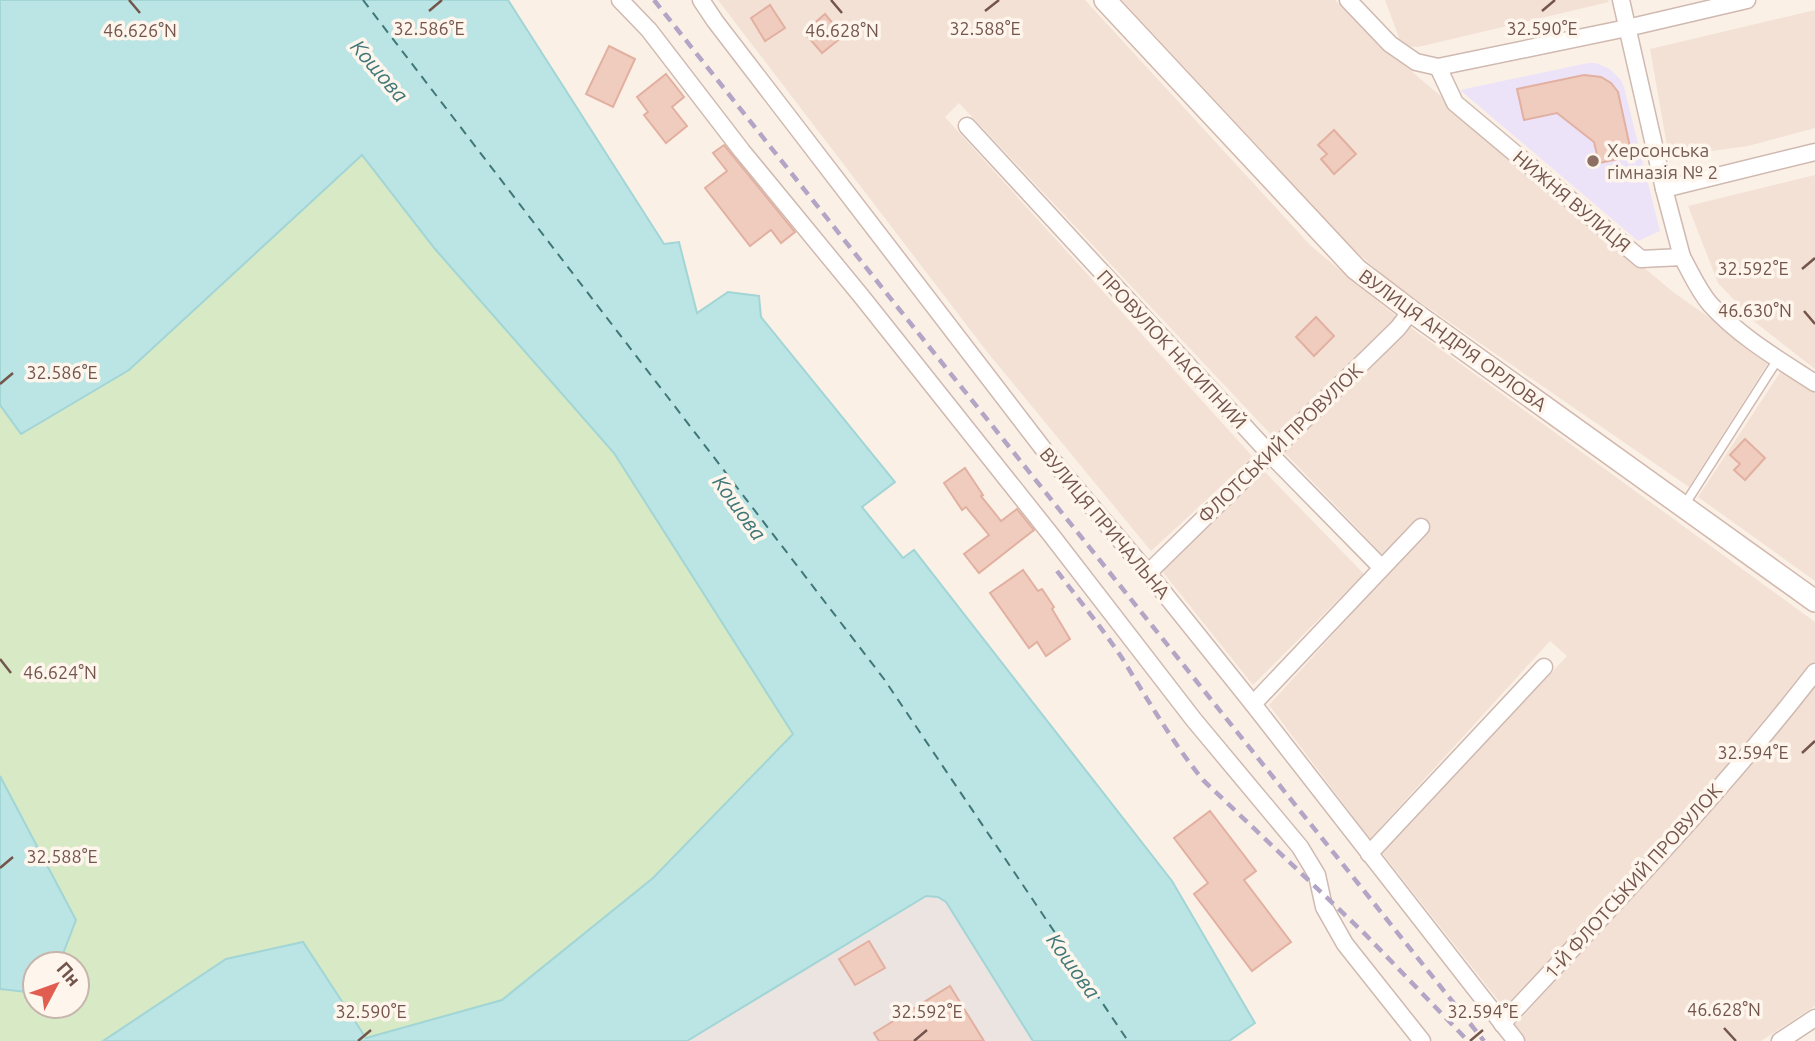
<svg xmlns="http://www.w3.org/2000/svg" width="1815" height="1041" font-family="Ubuntu,sans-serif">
	<rect width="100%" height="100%" fill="#fbf0e6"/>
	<g fill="#f3e1d5">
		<polygon points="718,0 1085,0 1311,246 1397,317 1274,438 959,103 945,117 1253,457 1151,551 988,353"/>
		<polygon points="1122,0 1335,0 1417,76 1673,292 1770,360 1689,487 1391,282 1351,247"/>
		<polygon points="1385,0 1608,0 1609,2 1418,47 1402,46"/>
		<polygon points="1815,10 1815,128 1748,146 1669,157 1650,49"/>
		<polygon points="1815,175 1815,369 1756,323 1718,283 1688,206"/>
		<polygon points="1410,327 1815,622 1815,661 1731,763 1505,1009 1382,853 1567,656 1550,641 1370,839 1269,705 1430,527 1421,518 1383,555 1283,451"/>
		<polygon points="1783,368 1815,388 1815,581 1698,497"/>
		<polygon points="1264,471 1364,574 1253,685 1162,571"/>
		<polygon points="1815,685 1815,1006 1761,1041 1526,1041 1514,1026 1733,787"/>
	</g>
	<polygon fill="#ece4e0" points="926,896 938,897 946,902 1033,1041 687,1041"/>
	<polygon fill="#ede3f8" points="1588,63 1596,63 1610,69 1621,80 1624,87 1660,231 1638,241 1460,90"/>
	<polygon fill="#d8e9c5" points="362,154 435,249 614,453 793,734 653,878 502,1000 366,1038 226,959 103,1041 0,1041 0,989 35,993 35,1006 77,1006 77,964 59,964 76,920 0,776 0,405 21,434 129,370"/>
	<g fill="#bbe4e4" stroke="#a2d5d6" stroke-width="2">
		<polygon points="0,0 508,0 664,244 679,242 697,313 728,292 759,296 761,317 895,482 862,507 903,558 914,550 1172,881 1255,1023 1229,1041 1033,1041 946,902 938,897 926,896 687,1041 103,1041 226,959 303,942 366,1038 502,1000 653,878 793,734 614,453 435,249 362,155 129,370 21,434 0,405"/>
		<polygon points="0,776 76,920 59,964 35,964 35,993 0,989"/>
	</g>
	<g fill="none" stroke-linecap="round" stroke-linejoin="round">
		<polyline stroke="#407778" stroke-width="2" stroke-dasharray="9 7" stroke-linecap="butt" points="363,0 884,679 1128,1041"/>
	</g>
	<g fill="#f0ccbf" stroke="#e2b0a0" stroke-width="2">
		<polygon points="770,5 785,28 765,41 751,18"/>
		<polygon points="825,14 843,36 822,53 804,32"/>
		<polygon points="609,46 635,59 613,107 586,94"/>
		<polygon points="666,74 684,97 672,107 687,126 666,143 644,115 648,112 637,97"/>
		<polygon points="1584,75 1601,77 1611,83 1618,92 1632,156 1599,163 1594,142 1557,113 1524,120 1517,89"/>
		<polygon points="1334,130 1356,154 1334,174 1321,159 1327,154 1318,145"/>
		<polygon points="724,145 795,232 781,243 771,230 750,246 705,188 727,171 713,153"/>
		<polygon points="1316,317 1334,336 1314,356 1296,337"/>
		<polygon points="1745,439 1765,458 1745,480 1734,470 1740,464 1730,455"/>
		<polygon points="965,468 983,495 981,496 1001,521 1017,509 1034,530 979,573 964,554 989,535 966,507 962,510 944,483"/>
		<polygon points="1023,570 1038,591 1042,589 1054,607 1052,609 1070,639 1046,656 1037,642 1029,648 990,593"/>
		<polygon points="1210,811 1256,871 1244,880 1291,942 1252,971 1194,894 1208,883 1174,838"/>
		<polygon points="869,941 885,968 855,985 839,959"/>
		<polygon points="950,986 984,1041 879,1041 874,1033"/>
	</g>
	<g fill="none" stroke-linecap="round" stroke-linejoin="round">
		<g stroke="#cfb9b0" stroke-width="11">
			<polyline id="lane" points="1685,504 1778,359"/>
		</g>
		<g stroke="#cfb9b0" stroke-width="19">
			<g id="street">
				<polyline points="620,0 649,30 742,151 862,297 1052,536 1194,720 1300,847 1317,875 1324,907 1345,944 1422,1041"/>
				<polyline points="701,0 715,21 1048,455 1148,573 1253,704 1516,1041"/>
				<polyline points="1348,0 1390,44 1416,62 1438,67 1627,28 1747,0"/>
				<polyline points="1621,0 1664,189 1682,257"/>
				<path d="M1438,67L1455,103L1641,259L1682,257C1691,273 1698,290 1710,304C1740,337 1778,359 1815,383"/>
				<polyline points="967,126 1269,453 1381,567"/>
				<polyline points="1664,189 1815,152"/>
				<polyline points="1148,573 1398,328 1411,311"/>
				<polyline points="1253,704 1421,527"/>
				<polyline points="1369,854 1544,667"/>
				<path d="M1502,1024C1609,909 1719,796 1815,672"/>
				<polyline points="1780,1041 1815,1018"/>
			</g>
		</g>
		<g stroke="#d2b8ad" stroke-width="24">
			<polyline id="secondary" points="1105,0 1356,269 1411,311 1815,601"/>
		</g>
		<use href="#lane" stroke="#fff" stroke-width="8"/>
		<use href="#street" stroke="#fff" stroke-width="16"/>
		<use href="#secondary" stroke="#fff" stroke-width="21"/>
		<g stroke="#b2a5c5" stroke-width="4.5" stroke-dasharray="10 7" stroke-linecap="butt">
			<polyline points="654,0 899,309 1484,1041"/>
			<path d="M1057,571C1079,600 1102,628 1122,658C1148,700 1172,742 1203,780L1363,932L1468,1041"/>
		</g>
	</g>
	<path fill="none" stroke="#74554c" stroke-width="2.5" d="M129,0L140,13M831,0L842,13M429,11L442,0M985,11L999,0M1542,11L1555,0M1802,269L1815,258M1804,311L1815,324M0,384L13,373M0,659L11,673M1802,753L1815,741M0,868L13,857M1724,1028L1736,1041M358,1041L371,1030M914,1041L927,1030M1470,1041L1483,1030"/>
	<circle fill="#8d6e63" stroke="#fef5ec" stroke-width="2.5" cx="1593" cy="161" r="7"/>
	<g text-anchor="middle" stroke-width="7" stroke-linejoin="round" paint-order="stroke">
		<g font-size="19" fill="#785e54" stroke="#fef5ec" text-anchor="start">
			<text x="1607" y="157">Херсонська<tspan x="1607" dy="22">гімназія № 2</tspan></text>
		</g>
		<g font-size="19" fill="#74554c" stroke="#fef5ec">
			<text transform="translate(1572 201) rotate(40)" y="7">НИЖНЯ ВУЛИЦЯ</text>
			<text transform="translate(1453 340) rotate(36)" y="7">ВУЛИЦЯ АНДРІЯ ОРЛОВА</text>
			<text transform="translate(1172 349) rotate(47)" y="7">ПРОВУЛОК НАСИПНИЙ</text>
			<text transform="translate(1280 443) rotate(-44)" y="7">ФЛОТСЬКИЙ ПРОВУЛОК</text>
			<text transform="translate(1105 523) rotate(50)" y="7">ВУЛИЦЯ ПРИЧАЛЬНА</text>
			<text transform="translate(1633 881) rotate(-48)" y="7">1-Й ФЛОТСЬКИЙ ПРОВУЛОК</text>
		</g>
		<g font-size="21" font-style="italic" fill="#407778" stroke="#fef5ec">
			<text transform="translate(379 71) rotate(49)" y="7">Кошова</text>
			<text transform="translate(739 508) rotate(54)" y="7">Кошова</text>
			<text transform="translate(1073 966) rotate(54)" y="7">Кошова</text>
		</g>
	</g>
	<g font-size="18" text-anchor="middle" fill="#74554c" stroke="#fef5ec" stroke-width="7" stroke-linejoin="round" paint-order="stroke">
		<text x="429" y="35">32.586°E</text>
		<text x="985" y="35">32.588°E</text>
		<text x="1542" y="35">32.590°E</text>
		<text x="140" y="37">46.626°N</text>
		<text x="842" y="37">46.628°N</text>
		<text x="1753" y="275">32.592°E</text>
		<text x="1755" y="317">46.630°N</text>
		<text x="62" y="379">32.586°E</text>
		<text x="60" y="679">46.624°N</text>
		<text x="1753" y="759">32.594°E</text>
		<text x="62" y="863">32.588°E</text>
		<text x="1724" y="1016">46.628°N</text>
		<text x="371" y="1018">32.590°E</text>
		<text x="927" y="1018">32.592°E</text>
		<text x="1483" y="1018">32.594°E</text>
	</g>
	<g transform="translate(56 985) rotate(49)"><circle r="33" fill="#fef5ec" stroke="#c7b5ac" stroke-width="2"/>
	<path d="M0-5L12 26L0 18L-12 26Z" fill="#e15d50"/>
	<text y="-10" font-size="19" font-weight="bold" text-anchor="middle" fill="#74554c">Пн</text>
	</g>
</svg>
